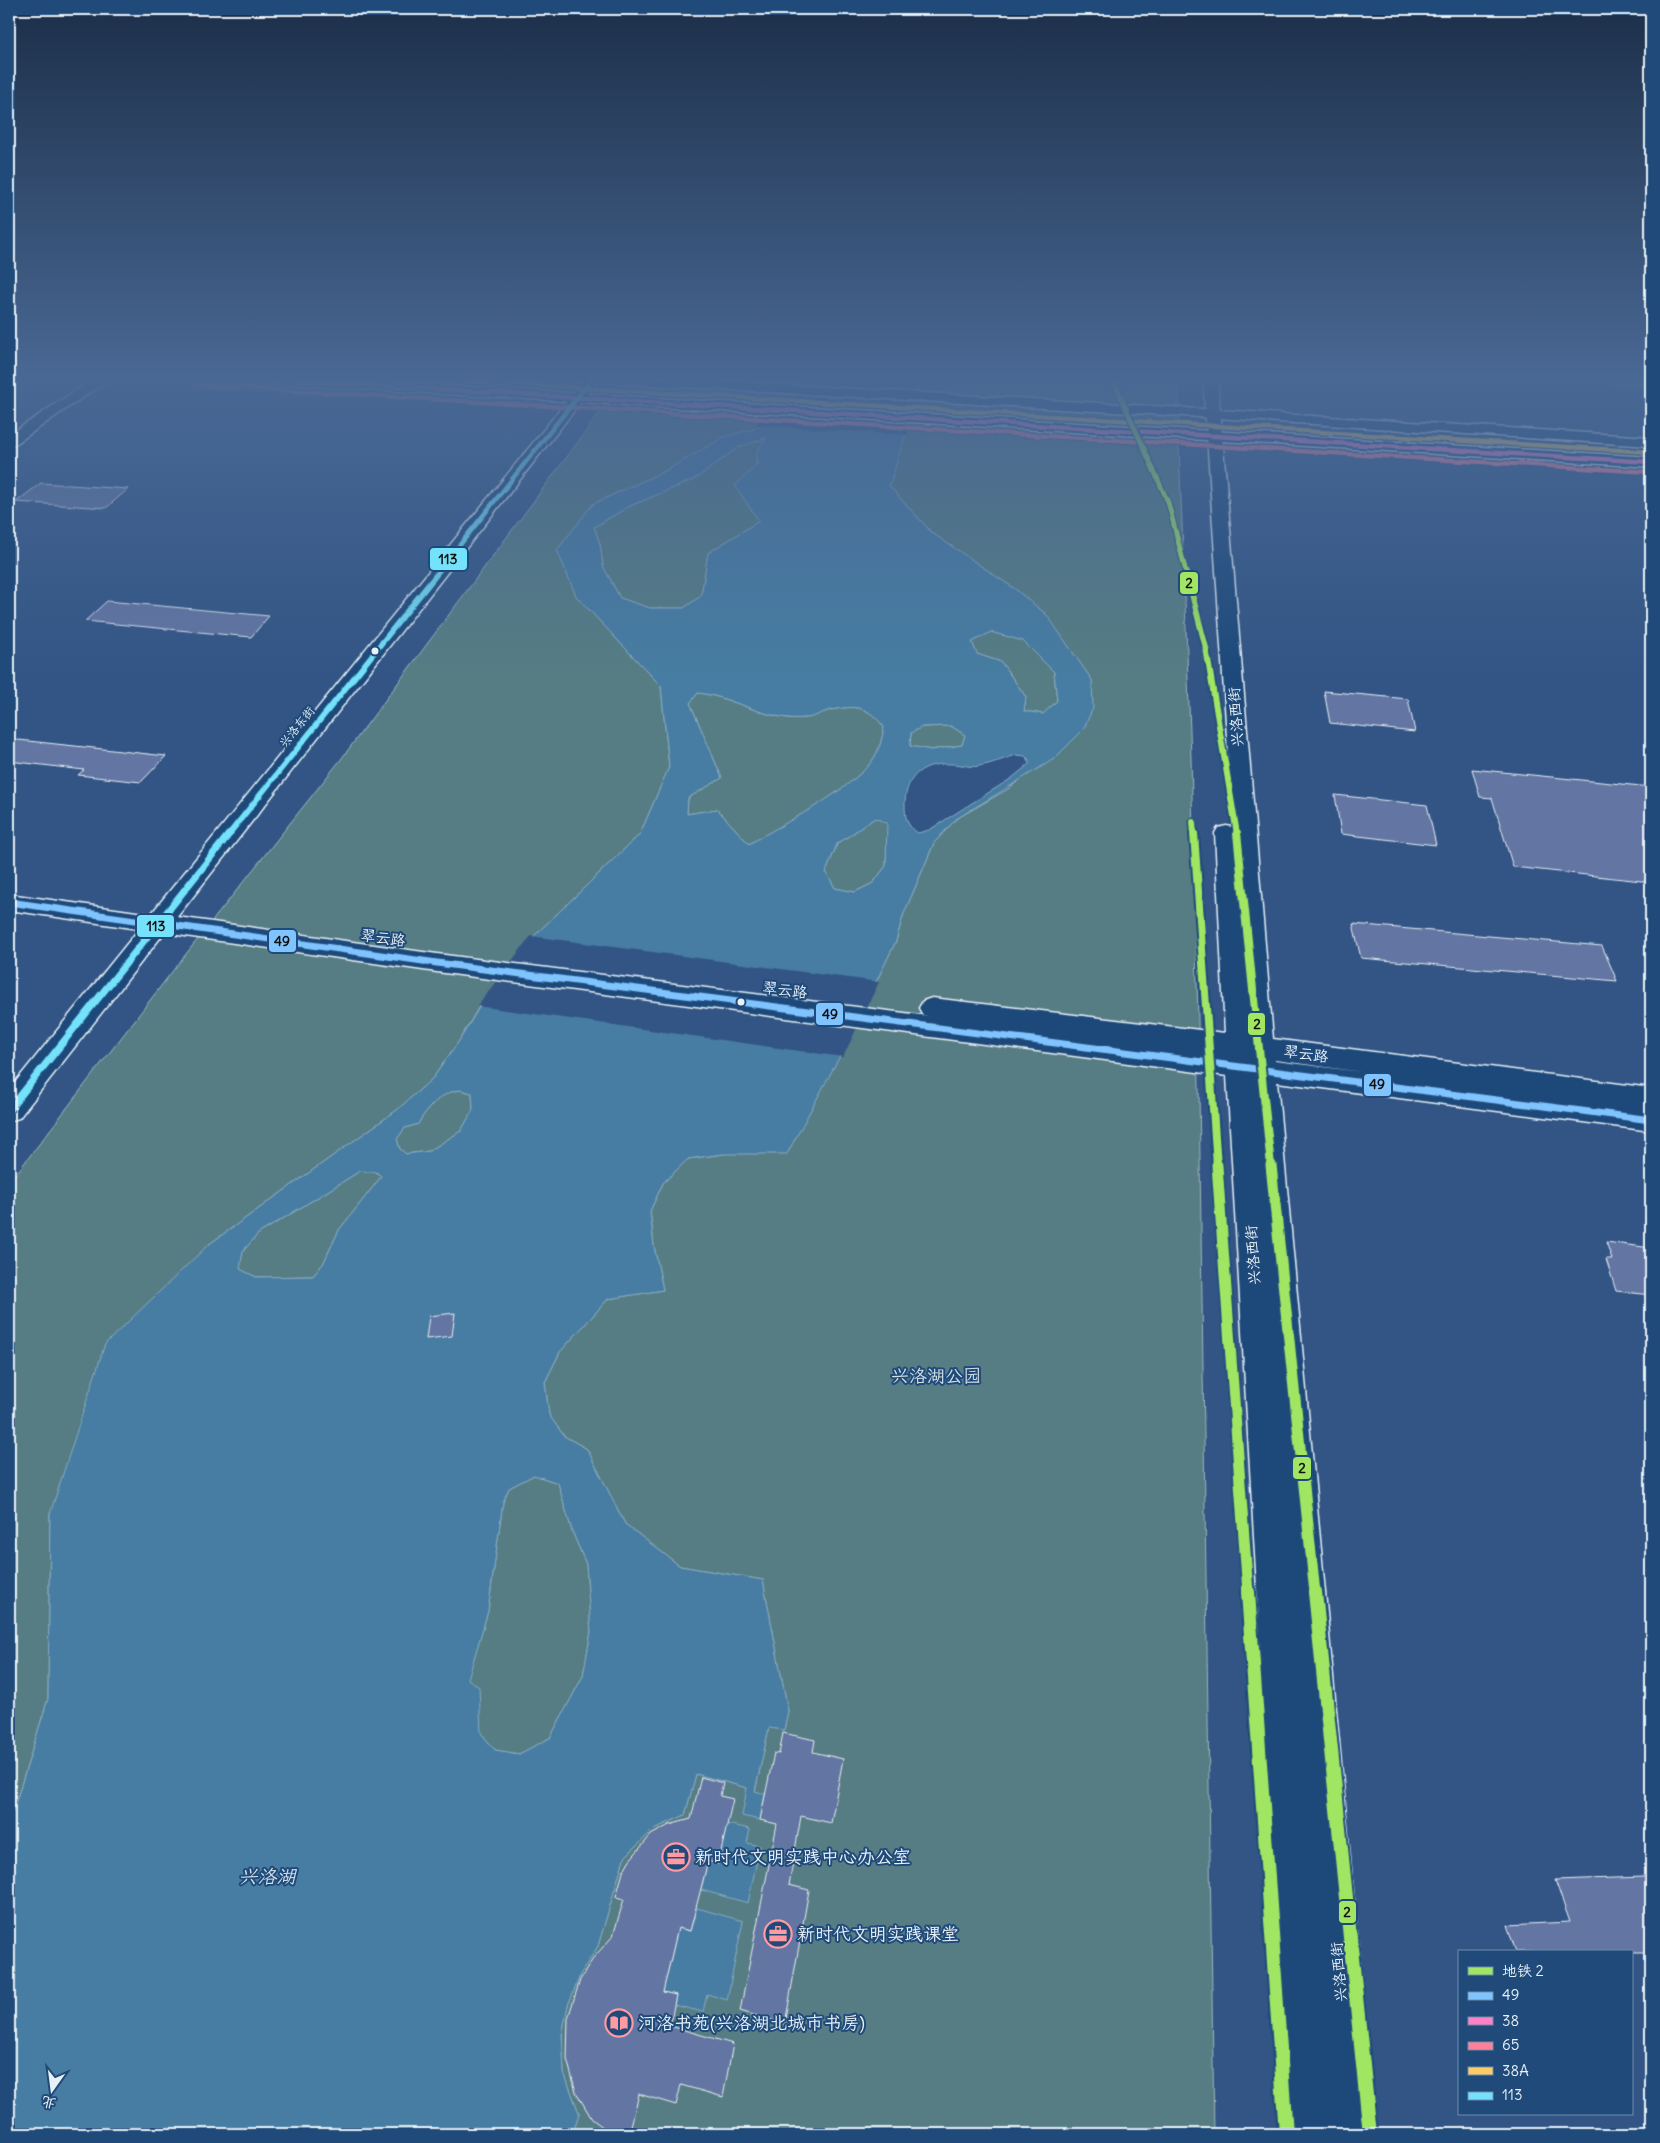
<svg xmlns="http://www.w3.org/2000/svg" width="1660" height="2143" font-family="Delius,'LXGW WenKai TC',sans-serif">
	<rect width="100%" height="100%" fill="#325585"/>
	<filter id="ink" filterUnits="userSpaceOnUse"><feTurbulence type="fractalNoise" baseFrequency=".02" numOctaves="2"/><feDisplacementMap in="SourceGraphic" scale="10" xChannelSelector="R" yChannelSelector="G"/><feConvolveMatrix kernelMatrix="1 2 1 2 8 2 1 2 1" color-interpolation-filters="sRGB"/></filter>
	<g filter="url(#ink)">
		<g fill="#567d83" stroke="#9fb7be">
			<polygon points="626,375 831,375 754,429 724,437 667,470 593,504 576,596 661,686 669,767 640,834 534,936 480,1005 459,1041 433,1078 397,1110 208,1245 50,1514 48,1699 9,1824 9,1183 178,964 342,758 598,415"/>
			<polygon points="935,375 1179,375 1179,445 1191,758 1198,1021 1214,2134 573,2134 579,2113 564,2073 562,2034 568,2005 581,1973 598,1946 624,1858 654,1829 685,1815 696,1774 747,1788 755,1792 769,1727 784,1730 788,1711 763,1580 680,1566 625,1524 587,1449 564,1436 549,1415 545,1382 560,1352 608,1299 663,1290 654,1246 650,1211 663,1183 688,1159 723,1154 840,1056 896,941 903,916 934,843 956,819 1008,789 1083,730 1047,615 1015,589 932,533 889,486 902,446 903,426 912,388"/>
			<polygon points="1475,375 1645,375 1651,386"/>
			<polygon points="767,438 756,454 759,521 708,553 701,596 684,608 650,608 620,598 603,566 600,544 594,527 630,506 695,479 739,447"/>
			<polygon points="991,632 1023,641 1054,672 1057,701 1043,714 1024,711 1026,697 1001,662 977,654 972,642"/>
			<path d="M698,693C735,697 767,722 805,718C814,717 822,712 831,710C856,705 868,706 884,727C882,741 878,755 868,766C838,798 787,822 749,844L717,809L687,814L688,798L722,778L690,703Z"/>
			<polygon points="951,726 965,735 962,745 931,750 910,746 911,733 922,727"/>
			<polygon points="875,818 888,823 886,866 873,883 855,892 835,888 826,872 837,844"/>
			<path d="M460,1090L472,1093L473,1110L461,1131L429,1151L406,1154L400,1149L397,1139L405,1128L418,1124C427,1108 441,1092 460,1090Z"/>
			<polygon points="360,1171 376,1172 381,1176 377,1182 339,1230 323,1264 313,1276 256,1277 239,1269 243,1251 258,1234"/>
			<polygon points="534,1475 558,1483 572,1531 586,1564 591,1632 583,1676 550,1738 519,1754 495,1750 481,1733 467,1680 488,1611 503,1502 509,1488"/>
		</g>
		<g fill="#467da2" stroke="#87abc4" fill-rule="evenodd">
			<path d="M831,375H935L912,388L904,420L906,434L889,486L932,533L1015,589L1047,615L1092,680L1093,708L1083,730L1054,759L956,819L934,843L903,916L896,941L840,1056L787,1154H723L688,1159L663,1183L650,1211L654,1246L663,1290L608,1299L560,1352L545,1382L549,1415L564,1436L587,1449L625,1524L680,1566L763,1580L788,1711L784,1730L769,1728L755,1791L765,1794L760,1820L742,1816L747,1788L696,1774L685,1815L654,1829L624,1858L598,1946L581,1973L568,2005L562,2034L564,2073L579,2113L573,2134H9V1824L48,1699L50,1514L105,1344L208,1245L397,1110L433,1078L459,1041L480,1006L534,936L640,834L669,767L661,686L576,596L557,550L593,504L667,470L724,437L754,429ZM766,438L756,454L757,465L735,486L759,521L708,553L701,596L684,608H650L620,598L603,566L600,544L594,527L630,506L695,479L739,447ZM991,632L1023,641L1054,672L1057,701L1043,714L1024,711L1026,697L1001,662L977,654L972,642ZM698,693C735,697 767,722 805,718C814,718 822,712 831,710C856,705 868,706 884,727C882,741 878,755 868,766C839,797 786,822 749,844L717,809L687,814L688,798L722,778L690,703ZM951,726L965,735L962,745L931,750L910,746L911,733L922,727ZM1016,755L1025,756L1029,760V764L1012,778L929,830L918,833C906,826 905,816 905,803C906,775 924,762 952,764C961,764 970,768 979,766C991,764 1004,759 1016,755ZM875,818L887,823L886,866L873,883L855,892L835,888L826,872L837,844ZM460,1090L472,1093L473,1110L461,1131L429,1151L406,1154L400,1149L397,1139L405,1128L418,1124C427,1108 441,1092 460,1090ZM360,1171L376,1172L381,1176L377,1182L339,1230L323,1264L313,1276L256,1277L240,1269L243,1251L258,1234ZM534,1475L558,1483L572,1531L586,1564L591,1632L583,1676L550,1738L519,1754L495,1750L481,1733L479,1687L468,1679L488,1611L503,1502L509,1488Z"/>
			<polygon points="727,1824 750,1829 747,1843 760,1846 748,1903 701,1890 708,1861 718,1864"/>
			<polygon points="697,1908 743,1921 727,2000 707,1994 703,2012 674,2005 676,1995 663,1992 678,1928 690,1931"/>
		</g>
		<g fill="#325585">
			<polygon points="825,377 925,383 914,389 905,426 908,435 755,425"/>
			<polygon points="531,936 879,982 843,1057 477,1006"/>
		</g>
		<g fill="#6374a2" stroke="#e8f1f8">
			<polygon points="41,483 128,489 106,508 16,502"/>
			<polygon points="107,601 194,609 269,616 251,637 85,621"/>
			<polygon points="1324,691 1408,699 1415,732 1330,723"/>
			<polygon points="9,739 103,749 166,756 141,782 78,775 84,770 9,761"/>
			<polygon points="1472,769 1651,787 1651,882 1513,867 1492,798 1480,797"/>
			<polygon points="1335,795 1427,805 1436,845 1341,834"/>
			<polygon points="1353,924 1602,946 1617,981 1361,958"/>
			<polygon points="1606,1242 1651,1248 1651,1295 1616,1291 1606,1259 1612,1259"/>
			<polygon points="455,1313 452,1336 426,1339 429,1316"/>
			<polygon points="783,1733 815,1740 813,1752 843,1759 831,1823 801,1816 789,1885 809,1890 785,2024 740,2011 777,1824 760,1820 774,1753 779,1754"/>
			<polygon points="701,1777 723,1783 720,1796 733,1799 718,1864 708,1861 690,1931 678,1928 663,1992 676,1995 670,2026 733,2044 723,2097 681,2085 676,2105 639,2094 629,2134 612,2134 592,2119 576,2092 567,2059 568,2018 580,1980 594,1957 613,1936 624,1899 616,1897 623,1872 629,1861 651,1835 669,1825 691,1819"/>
			<polygon points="1645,1877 1651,1891 1651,1952 1516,1952 1507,1925 1570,1922 1555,1880"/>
		</g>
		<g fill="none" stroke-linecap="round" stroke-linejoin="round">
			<g stroke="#e8f1f8" stroke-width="3">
				<path id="minor" d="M588,375H602L177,917L437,954L928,1016L923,1015L919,1008L923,1001L932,998L1225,1033L1215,833L1218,828L1226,826L1233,827L1203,375H1217L1273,1039L1651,1088V1131L1277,1082L1376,2134H1289L1227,1076L437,972L164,933L19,1118L9,1121V1090L139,929L9,910V894L151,914ZM1275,1060L1362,1072L1275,1061Z"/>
			</g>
			<g stroke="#e8f1f8" stroke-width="3">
				<g id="major">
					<polygon points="99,375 115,375 14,445 9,446 9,435"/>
					<polygon points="190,375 267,375 1651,457 1651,467 197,379"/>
					<polygon points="540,375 619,375 1201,409 1651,437 1651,446 1201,417 547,379"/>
				</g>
			</g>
			<use href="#minor" fill="#1f4a7a" fill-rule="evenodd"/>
			<use href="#major" fill="#1f4a7a" fill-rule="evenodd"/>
			<g stroke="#1f4a7a" stroke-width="11">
				<polyline id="bus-1" points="9,902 437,963 1651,1120"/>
			</g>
			<g stroke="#1f4a7a" stroke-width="6">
				<polyline id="bus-2" points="197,375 1651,462"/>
			</g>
			<g stroke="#1f4a7a" stroke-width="6">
				<polyline id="bus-3" points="196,385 1650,472"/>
			</g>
			<g stroke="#1f4a7a" stroke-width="6">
				<polyline id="bus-4" points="365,375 1651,452"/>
			</g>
			<g stroke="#1f4a7a" stroke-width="6">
				<polyline id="bus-5-far2" points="435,576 595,375"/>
			</g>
			<g stroke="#1f4a7a" stroke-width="8">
				<polyline id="bus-5-far1" points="229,834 436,575"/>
			</g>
			<g stroke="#1f4a7a" stroke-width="11">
				<polyline id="bus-5" points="9,1110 230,833"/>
			</g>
			<use href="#bus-1" stroke="#80c4ff" stroke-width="7"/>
			<use href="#bus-2" stroke="#ff80c5" stroke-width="4.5"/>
			<use href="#bus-3" stroke="#ff8098" stroke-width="4.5"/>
			<use href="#bus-4" stroke="#fdcc66" stroke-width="4.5"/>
			<use href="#bus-5-far2" stroke="#73e2fa" stroke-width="4.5"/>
			<use href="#bus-5-far1" stroke="#73e2fa" stroke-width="5.5"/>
			<use href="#bus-5" stroke="#73e2fa" stroke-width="7"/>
			<g stroke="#1f4a7a" stroke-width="7">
				<polyline id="metro-1-far4" points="1111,375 1168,502 1187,576"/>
			</g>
			<g stroke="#1f4a7a" stroke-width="9">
				<g id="metro-1-far3">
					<polyline points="1187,575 1206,648 1237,834"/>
					<polyline points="1193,822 1194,834"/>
				</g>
			</g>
			<g stroke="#1f4a7a" stroke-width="12">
				<g id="metro-1-far2">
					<polyline points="1194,833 1217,1166"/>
					<polyline points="1237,833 1271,1166"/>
				</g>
			</g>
			<g stroke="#1f4a7a" stroke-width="14">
				<g id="metro-1-far1">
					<polyline points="1217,1165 1248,1593"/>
					<polyline points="1271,1165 1315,1593"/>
				</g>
			</g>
			<g stroke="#1f4a7a" stroke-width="18">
				<g id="metro-1">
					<polyline points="1248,1592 1286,2134"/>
					<polyline points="1315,1592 1370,2134"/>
				</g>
			</g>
			<use href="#metro-1-far4" stroke="#a1e663" stroke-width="5"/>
			<use href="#metro-1-far3" stroke="#a1e663" stroke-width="6"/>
			<use href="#metro-1-far2" stroke="#a1e663" stroke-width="8"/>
			<use href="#metro-1-far1" stroke="#a1e663" stroke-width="11"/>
			<use href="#metro-1" stroke="#a1e663" stroke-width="14"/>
		</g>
	</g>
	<linearGradient id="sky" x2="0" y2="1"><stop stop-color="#1c2f49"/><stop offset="0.56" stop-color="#496894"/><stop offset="1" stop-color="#496894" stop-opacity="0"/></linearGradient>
	<rect width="1660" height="675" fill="url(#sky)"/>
	<defs>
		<g id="office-ring" transform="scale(1.4375)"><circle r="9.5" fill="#1f4a7a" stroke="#ff9aa2" stroke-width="1.5"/><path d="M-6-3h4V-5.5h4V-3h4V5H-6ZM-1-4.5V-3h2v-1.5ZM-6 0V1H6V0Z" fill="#ff9aa2"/></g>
		<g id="library-ring" transform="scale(1.4375)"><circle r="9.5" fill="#1f4a7a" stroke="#ff9aa2" stroke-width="1.5"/><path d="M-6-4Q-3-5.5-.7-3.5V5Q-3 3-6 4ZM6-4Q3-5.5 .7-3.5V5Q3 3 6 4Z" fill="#ff9aa2"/></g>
	</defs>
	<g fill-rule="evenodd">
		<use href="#office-ring" x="676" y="1857"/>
		<use href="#office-ring" x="778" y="1934"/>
		<use href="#library-ring" x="619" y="2023"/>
	</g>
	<g fill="#e8f1f8" stroke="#1f4a7a" stroke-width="2">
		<circle cx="375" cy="651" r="4.5"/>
		<circle cx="741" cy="1002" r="4.5"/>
	</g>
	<g text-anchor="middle" stroke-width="4" stroke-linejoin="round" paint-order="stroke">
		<g font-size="12" fill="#e8f1f8" stroke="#1f4a7a">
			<text transform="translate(297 727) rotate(-51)" y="4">兴洛东街</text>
		</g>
		<g font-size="15" fill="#e8f1f8" stroke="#1f4a7a">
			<text transform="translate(1236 717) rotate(-94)" y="5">兴洛西街</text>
			<text transform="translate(383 938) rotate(8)" y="5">翠云路</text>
			<text transform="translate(785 990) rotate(7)" y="5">翠云路</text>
			<text transform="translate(1306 1054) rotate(8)" y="5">翠云路</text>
			<text transform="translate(1253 1255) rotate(-94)" y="5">兴洛西街</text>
			<text transform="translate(1339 1972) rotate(-95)" y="5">兴洛西街</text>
		</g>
		<g font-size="18" fill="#d2e0e6" stroke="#1f4a7a">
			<text x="936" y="1382">兴洛湖公园</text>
		</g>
		<g font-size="18" fill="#e8f1f8" stroke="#1f4a7a" text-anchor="start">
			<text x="695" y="1863">新时代文明实践中心办公室</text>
			<text x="797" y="1940">新时代文明实践课堂</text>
			<text x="638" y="2029">河洛书苑(兴洛湖北城市书房)</text>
		</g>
		<g font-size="19" font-style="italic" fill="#d0e0eb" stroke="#1f4a7a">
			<text x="267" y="1883">兴洛湖</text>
		</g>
	</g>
	<g stroke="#1f4a7a" stroke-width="2">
		<rect x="429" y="547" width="39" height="24" rx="5" fill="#73e2fa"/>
		<rect x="1179" y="571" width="20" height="24" rx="5" fill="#a1e663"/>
		<rect x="136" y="914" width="39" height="24" rx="5" fill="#73e2fa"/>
		<rect x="268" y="929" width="29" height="24" rx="5" fill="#80c4ff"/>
		<rect x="815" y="1002" width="29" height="24" rx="5" fill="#80c4ff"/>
		<rect x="1247" y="1012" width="19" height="24" rx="5" fill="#a1e663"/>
		<rect x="1363" y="1073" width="29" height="24" rx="5" fill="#80c4ff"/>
		<rect x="1292" y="1456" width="20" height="24" rx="5" fill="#a1e663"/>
		<rect x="1338" y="1900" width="19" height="24" rx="5" fill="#a1e663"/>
	</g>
	<g font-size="14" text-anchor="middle" font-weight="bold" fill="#111">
		<text x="448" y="564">113</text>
		<text x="1189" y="588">2</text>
		<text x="156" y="931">113</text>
		<text x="282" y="946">49</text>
		<text x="830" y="1019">49</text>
		<text x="1257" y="1029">2</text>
		<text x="1377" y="1089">49</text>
		<text x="1302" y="1473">2</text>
		<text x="1347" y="1917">2</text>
	</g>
	<rect width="1660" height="2143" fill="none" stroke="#1f4a7a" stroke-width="30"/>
	<rect x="15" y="15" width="1630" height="2113" fill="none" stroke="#e8f1f8" stroke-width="2" filter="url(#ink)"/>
	<rect x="1458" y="1950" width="175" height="165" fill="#1f4a7a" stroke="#6f8dac"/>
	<rect x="1468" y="1967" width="25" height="8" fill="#a1e663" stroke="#6f8dac"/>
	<text x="1502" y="1976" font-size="15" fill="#e8f1f8">地铁 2</text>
	<rect x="1468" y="1992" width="25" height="8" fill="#80c4ff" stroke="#6f8dac"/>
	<text x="1502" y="2000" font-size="15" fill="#e8f1f8">49</text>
	<rect x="1468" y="2017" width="25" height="8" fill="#ff80c5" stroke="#6f8dac"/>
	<text x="1502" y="2026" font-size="15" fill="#e8f1f8">38</text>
	<rect x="1468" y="2042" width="25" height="8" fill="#ff8098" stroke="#6f8dac"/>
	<text x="1502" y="2050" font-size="15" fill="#e8f1f8">65</text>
	<rect x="1468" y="2067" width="25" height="8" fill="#fdcc66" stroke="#6f8dac"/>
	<text x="1502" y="2076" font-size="15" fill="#e8f1f8">38A</text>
	<rect x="1468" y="2092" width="25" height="8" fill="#73e2fa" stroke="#6f8dac"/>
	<text x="1502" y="2100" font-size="15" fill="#e8f1f8">113</text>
	<g transform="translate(52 2090) rotate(194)" stroke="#1f4a7a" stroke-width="4" paint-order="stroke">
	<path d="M0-4L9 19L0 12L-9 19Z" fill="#e8f1f8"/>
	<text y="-8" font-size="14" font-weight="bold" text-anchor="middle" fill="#e8f1f8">北</text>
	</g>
</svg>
